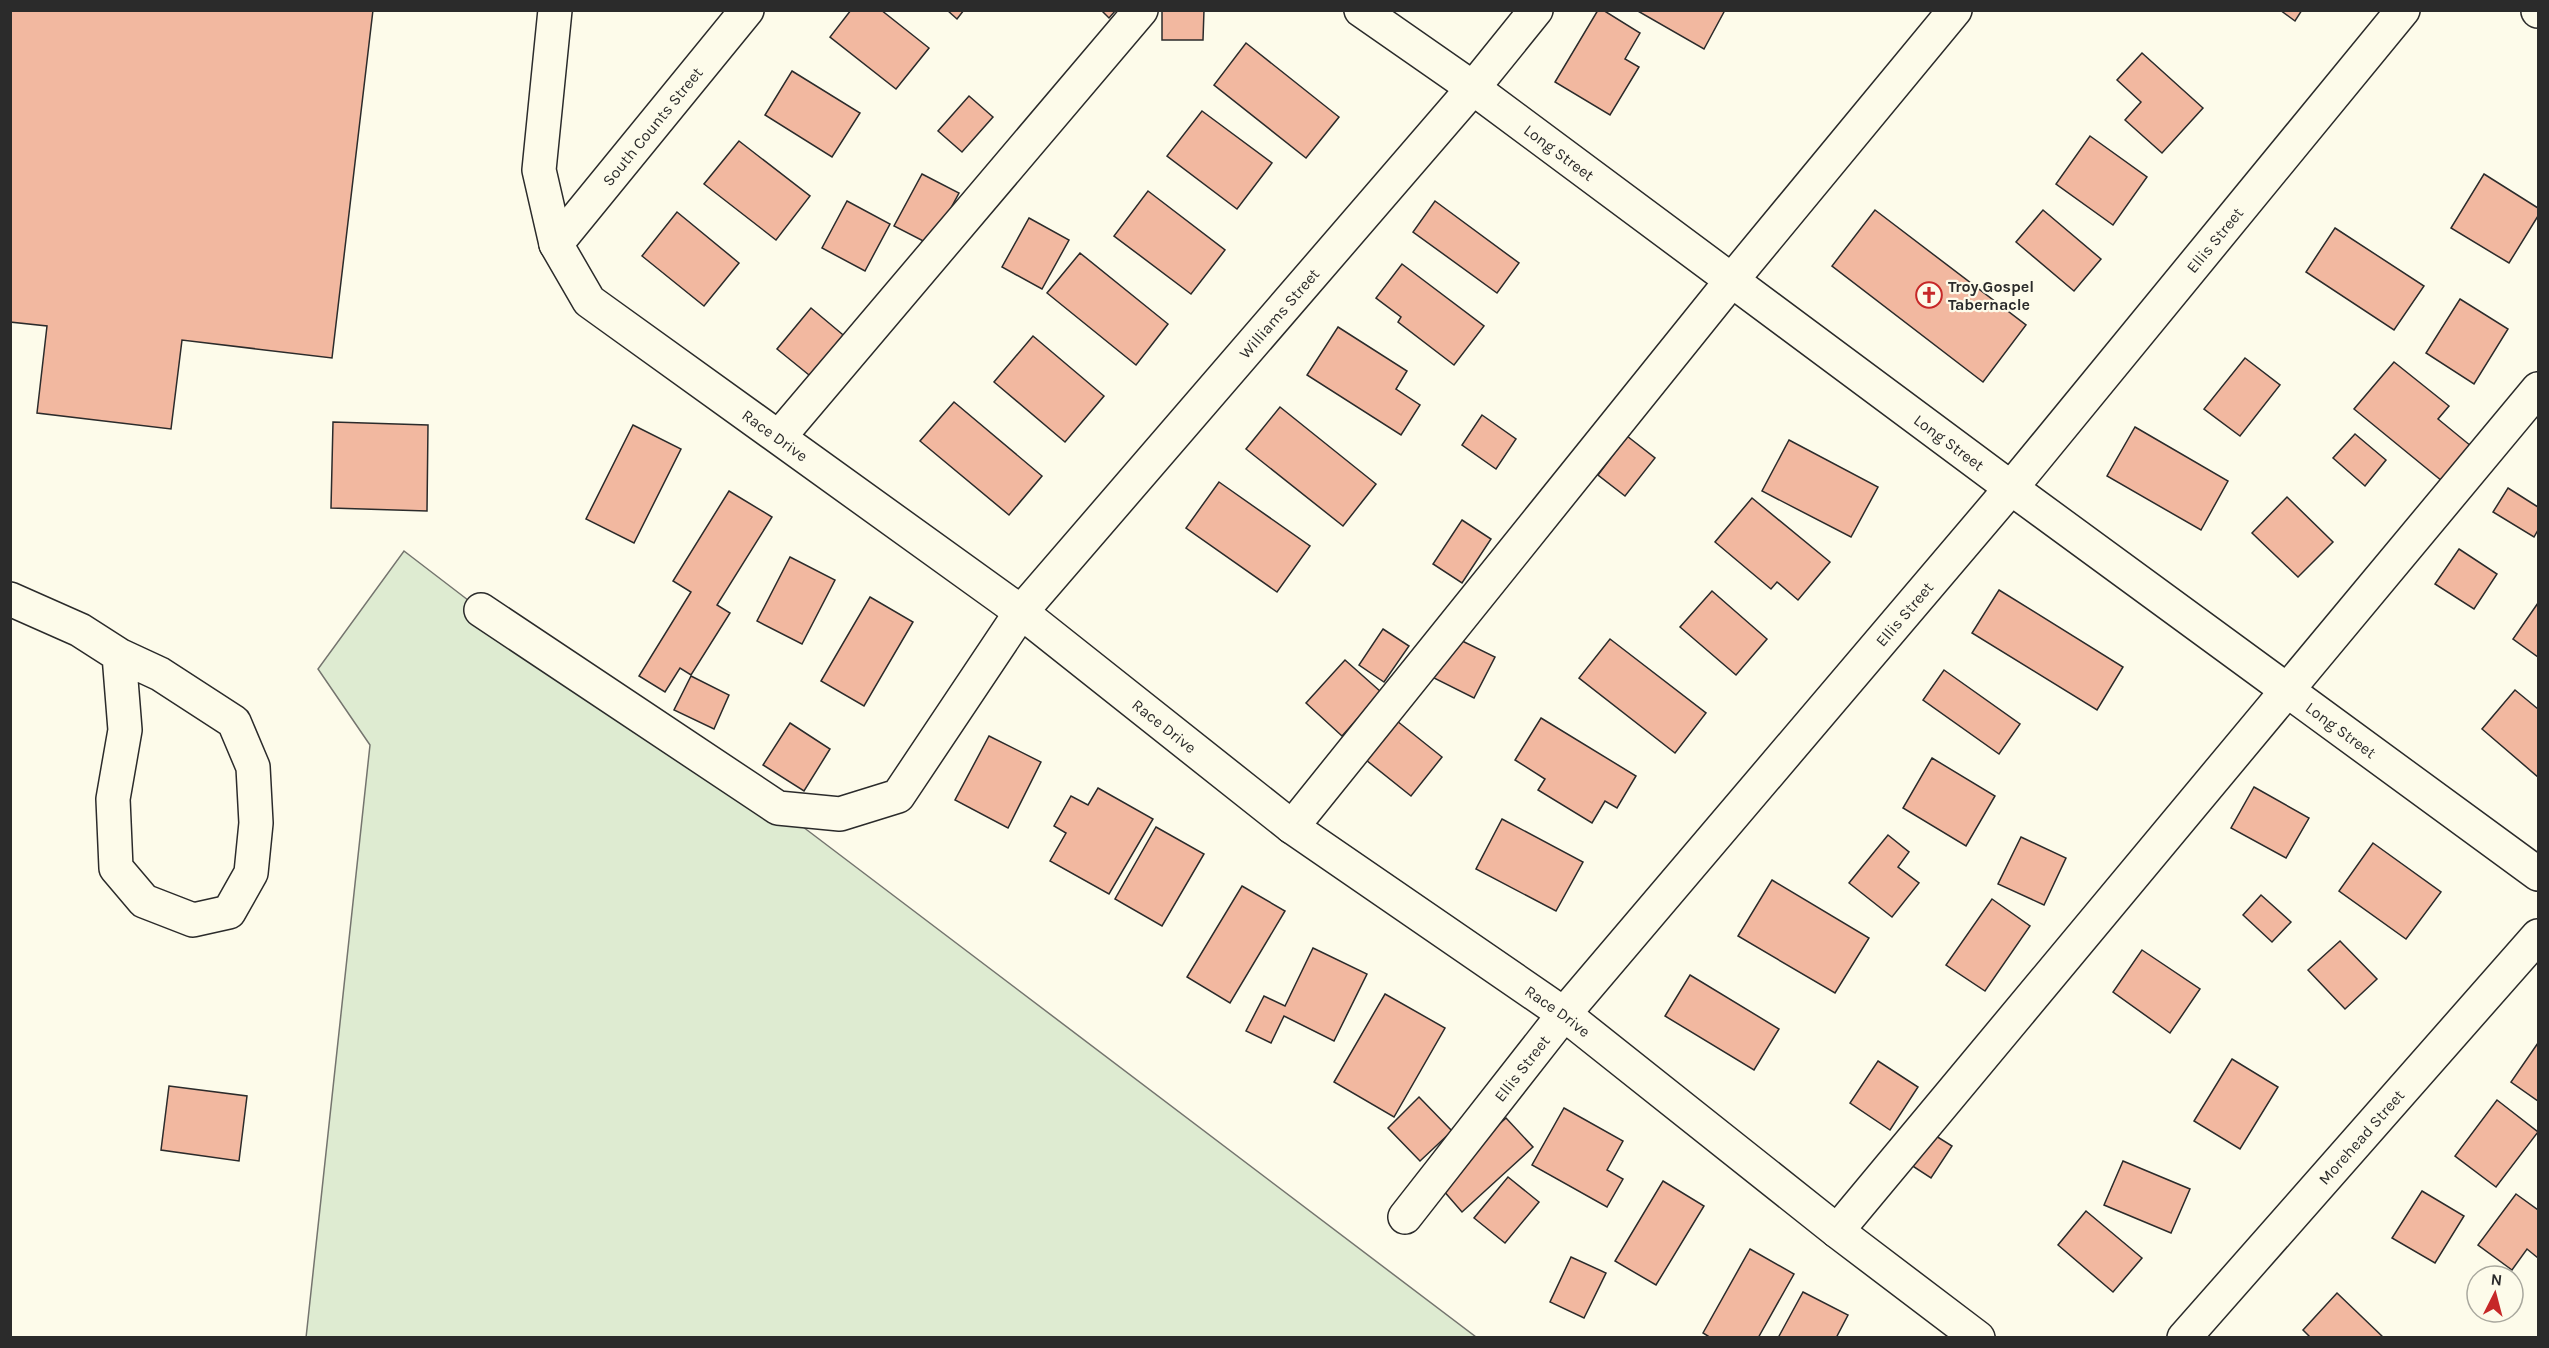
<svg xmlns="http://www.w3.org/2000/svg" width="2549" height="1348" font-family="Karla,sans-serif">
	<rect width="100%" height="100%" fill="#fdfbea"/>
	<polygon fill="#deebd1" stroke="#74746e" stroke-width="1.5" points="404,551 481,610 778,808 1476,1337 306,1338 370,745 318,669"/>
	<g fill="#f2b8a0" stroke="#2b2b2b" stroke-width="1.5">
		<polygon points="10,10 373,10 332,358 182,340 171,429 37,413 47,326 10,322"/>
		<polygon points="851,10 881,10 929,48 896,89 830,37"/>
		<polygon points="947,10 964,10 957,19"/>
		<polygon points="1101,10 1116,10 1109,18"/>
		<polygon points="1162,10 1204,10 1203,40 1162,40"/>
		<polygon points="1598,10 1603,10 1640,33 1625,59 1639,67 1610,115 1555,82"/>
		<polygon points="1636,10 1725,10 1704,49"/>
		<polygon points="2280,10 2302,10 2295,21"/>
		<polygon points="1246,43 1339,117 1306,158 1214,85"/>
		<polygon points="2142,53 2203,108 2162,153 2125,120 2141,102 2117,80"/>
		<polygon points="792,71 860,113 832,157 765,115"/>
		<polygon points="969,96 993,117 962,152 938,131"/>
		<polygon points="1202,111 1272,163 1237,209 1167,156"/>
		<polygon points="2090,136 2147,177 2113,225 2056,184"/>
		<polygon points="739,141 810,196 776,240 704,184"/>
		<polygon points="922,174 959,193 931,245 894,226"/>
		<polygon points="2484,174 2538,208 2538,216 2509,263 2451,228"/>
		<polygon points="1148,191 1225,250 1191,294 1114,236"/>
		<polygon points="847,201 890,224 865,271 822,248"/>
		<polygon points="1435,201 1519,263 1497,293 1413,232"/>
		<polygon points="1875,210 2026,325 1983,382 1832,266"/>
		<polygon points="2043,210 2101,259 2074,291 2016,242"/>
		<polygon points="677,212 739,263 704,306 642,256"/>
		<polygon points="1029,218 1069,240 1042,289 1002,267"/>
		<polygon points="2335,228 2424,286 2394,330 2306,272"/>
		<polygon points="1080,253 1168,324 1136,365 1047,293"/>
		<polygon points="1402,264 1484,326 1454,365 1398,322 1401,317 1376,298"/>
		<polygon points="2460,299 2508,329 2474,384 2426,353"/>
		<polygon points="811,308 848,339 814,379 777,349"/>
		<polygon points="1338,327 1407,371 1396,389 1420,405 1401,435 1307,375"/>
		<polygon points="1033,336 1104,396 1065,442 994,382"/>
		<polygon points="2245,358 2280,385 2240,436 2204,409"/>
		<polygon points="2394,362 2449,406 2438,419 2471,446 2442,481 2354,409"/>
		<polygon points="954,402 1042,476 1009,515 920,441"/>
		<polygon points="1280,407 1376,484 1343,526 1246,449"/>
		<polygon points="1482,415 1516,439 1496,469 1462,445"/>
		<polygon points="333,422 428,425 427,511 331,508"/>
		<polygon points="633,425 681,449 634,543 586,519"/>
		<polygon points="2135,427 2228,481 2201,530 2107,476"/>
		<polygon points="2355,434 2386,460 2365,486 2333,458"/>
		<polygon points="1627,436 1655,458 1625,496 1598,475"/>
		<polygon points="1789,440 1878,487 1851,537 1762,491"/>
		<polygon points="1219,482 1310,546 1277,592 1186,528"/>
		<polygon points="2508,488 2538,507 2538,530 2534,537 2493,512"/>
		<polygon points="729,491 772,517 717,605 730,613 691,675 680,668 665,692 639,676 691,592 673,581"/>
		<polygon points="2287,497 2333,542 2298,577 2252,533"/>
		<polygon points="1752,498 1830,562 1798,600 1777,582 1771,589 1715,542"/>
		<polygon points="1462,520 1491,539 1462,583 1433,564"/>
		<polygon points="2459,549 2497,574 2474,609 2435,584"/>
		<polygon points="790,557 835,580 802,644 757,621"/>
		<polygon points="1999,590 2123,667 2097,710 1972,633"/>
		<polygon points="1712,591 1767,639 1736,675 1680,627"/>
		<polygon points="870,597 913,622 864,706 821,681"/>
		<polygon points="2538,603 2538,657 2513,639"/>
		<polygon points="1383,629 1409,646 1384,682 1359,665"/>
		<polygon points="1448,634 1495,657 1474,698 1428,675"/>
		<polygon points="1610,639 1706,713 1675,753 1579,678"/>
		<polygon points="1345,660 1381,692 1342,736 1306,703"/>
		<polygon points="1944,670 2020,724 1999,754 1923,700"/>
		<polygon points="691,676 729,695 714,729 674,710"/>
		<polygon points="2515,690 2538,709 2538,777 2482,729"/>
		<polygon points="1541,718 1636,776 1617,808 1605,801 1592,823 1538,790 1545,779 1515,760"/>
		<polygon points="1397,721 1442,757 1411,796 1366,760"/>
		<polygon points="790,723 830,749 804,791 763,765"/>
		<polygon points="989,736 1041,762 1008,828 955,800"/>
		<polygon points="1932,758 1995,796 1966,846 1903,808"/>
		<polygon points="2254,787 2309,818 2286,858 2231,828"/>
		<polygon points="1098,788 1153,819 1109,894 1050,861 1066,833 1054,826 1071,796 1088,805"/>
		<polygon points="1502,819 1583,862 1556,911 1476,869"/>
		<polygon points="1156,827 1204,854 1162,926 1115,899"/>
		<polygon points="1888,835 1909,852 1898,867 1919,883 1892,917 1849,883"/>
		<polygon points="2021,837 2066,858 2044,905 1998,884"/>
		<polygon points="2373,843 2441,892 2406,939 2339,891"/>
		<polygon points="1772,880 1869,938 1835,993 1738,936"/>
		<polygon points="1242,886 1285,911 1230,1003 1187,977"/>
		<polygon points="2261,895 2291,922 2272,942 2243,915"/>
		<polygon points="1992,899 2030,926 1985,991 1946,965"/>
		<polygon points="2340,941 2377,979 2345,1009 2308,970"/>
		<polygon points="1313,948 1367,974 1334,1041 1284,1016 1271,1043 1246,1031 1264,996 1285,1006"/>
		<polygon points="2142,950 2200,989 2170,1033 2113,992"/>
		<polygon points="1690,975 1779,1029 1754,1070 1665,1016"/>
		<polygon points="1385,994 1445,1028 1394,1117 1334,1082"/>
		<polygon points="2538,1043 2538,1101 2511,1082"/>
		<polygon points="2232,1059 2278,1087 2240,1149 2194,1121"/>
		<polygon points="1878,1061 1918,1087 1890,1130 1850,1103"/>
		<polygon points="169,1086 247,1096 239,1161 161,1150"/>
		<polygon points="1419,1097 1452,1131 1420,1161 1388,1128"/>
		<polygon points="2497,1100 2538,1132 2496,1187 2455,1156"/>
		<polygon points="1564,1108 1623,1141 1607,1170 1623,1179 1607,1207 1532,1165"/>
		<polygon points="1506,1118 1533,1147 1462,1212 1436,1182"/>
		<polygon points="1928,1131 1952,1146 1931,1178 1908,1163"/>
		<polygon points="2123,1161 2190,1189 2171,1233 2104,1205"/>
		<polygon points="1508,1177 1539,1202 1505,1243 1474,1218"/>
		<polygon points="1663,1181 1704,1206 1656,1285 1615,1261"/>
		<polygon points="2422,1191 2464,1216 2435,1263 2392,1238"/>
		<polygon points="2516,1194 2538,1210 2538,1258 2527,1249 2512,1270 2478,1245"/>
		<polygon points="2086,1211 2142,1258 2113,1292 2058,1245"/>
		<polygon points="1750,1249 1794,1274 1758,1338 1711,1338 1703,1333"/>
		<polygon points="1571,1257 1606,1273 1584,1318 1550,1302"/>
		<polygon points="1803,1292 1848,1315 1836,1338 1778,1338"/>
		<polygon points="2337,1293 2384,1338 2311,1338 2303,1330"/>
	</g>
	<g fill="none" stroke-linecap="round" stroke-linejoin="round">
		<g stroke="#2b2b2b" stroke-width="36">
			<g id="minor">
				<path id="s1" d="M555,10L539,170L556,244L589,301L1021,612L1292,827L1564,1014L1837,1231L1978,1338"/>
				<path id="s2" d="M1361,10L1473,88L2011,488L2538,874"/>
				<polyline points="2538,10 2538,11"/>
				<path id="s3" d="M556,244L747,10"/>
				<polyline points="779,437 1141,10"/>
				<polyline points="10,599 80,630 119,655 160,674 234,722 253,767 256,823 251,873 229,912 193,920 144,901 116,868 113,799 125,730 119,655"/>
				<path id="s4" d="M481,610L778,808L840,814L898,796L1021,612L1473,88L1536,10"/>
				<polyline points="1292,827 1732,280 1955,10"/>
				<path id="s5" d="M1405,1217L1564,1014L2011,488L2403,10"/>
				<polyline points="1837,1231 2538,389"/>
				<path id="s6" d="M2184,1338L2538,936"/>
			</g>
		</g>
		<use href="#minor" stroke="#fdfbea" stroke-width="33"/>
	</g>
	<defs>
		<g id="church-ring" transform="scale(1.35)"><circle r="9.5" fill="#fdfbea" stroke="#c62828" stroke-width="1.5"/><path d="M-1.2-6h2.4v3.5h3.3v2.4h-3.3V6h-2.4V-.1h-3.3v-2.4h3.3Z" fill="#c62828"/></g>
	</defs>
	<g fill-rule="evenodd">
		<use href="#church-ring" x="1929" y="295"/>
	</g>
	<g text-anchor="middle" stroke-width="4.5" stroke-linejoin="round" paint-order="stroke">
		<g font-size="16" fill="#2b2b2b" stroke="#fdfbea">
			<text dy="6" stroke="none"><textPath href="#s3" startOffset="152">South Counts Street</textPath></text>
			<text dy="6" stroke="none"><textPath href="#s2" startOffset="244">Long Street</textPath></text>
			<text dy="6" stroke="none"><textPath href="#s5" startOffset="1269">Ellis Street</textPath></text>
			<text dy="6" stroke="none"><textPath href="#s4" startOffset="1096">Williams Street</textPath></text>
			<text dy="6" stroke="none"><textPath href="#s1" startOffset="532">Race Drive</textPath></text>
			<text dy="6" stroke="none"><textPath href="#s2" startOffset="730">Long Street</textPath></text>
			<text dy="6" stroke="none"><textPath href="#s5" startOffset="783">Ellis Street</textPath></text>
			<text dy="6" stroke="none"><textPath href="#s1" startOffset="1018">Race Drive</textPath></text>
			<text dy="6" stroke="none"><textPath href="#s2" startOffset="1216">Long Street</textPath></text>
			<text dy="6" stroke="none"><textPath href="#s1" startOffset="1504">Race Drive</textPath></text>
			<text dy="6" stroke="none"><textPath href="#s5" startOffset="189">Ellis Street</textPath></text>
			<text dy="6" stroke="none"><textPath href="#s6" startOffset="268">Morehead Street</textPath></text>
		</g>
		<g font-size="16" font-weight="bold" fill="#2b2b2b" stroke="#fdfbea" text-anchor="start">
			<text x="1948" y="292">Troy Gospel<tspan x="1948" dy="18">Tabernacle</tspan></text>
		</g>
	</g>
	<rect width="2549" height="1348" fill="none" stroke="#2b2b2b" stroke-width="24"/>
	<g transform="translate(2495 1294) rotate(6)"><circle r="28" fill="#fdfbea" stroke="#a9a89e" stroke-width="1.5"/>
	<path d="M0-4.5L10 22L0 15L-10 22Z" fill="#c62828"/>
	<text y="-9" font-size="16" font-weight="bold" text-anchor="middle" fill="#2b2b2b">N</text>
	</g>
</svg>
